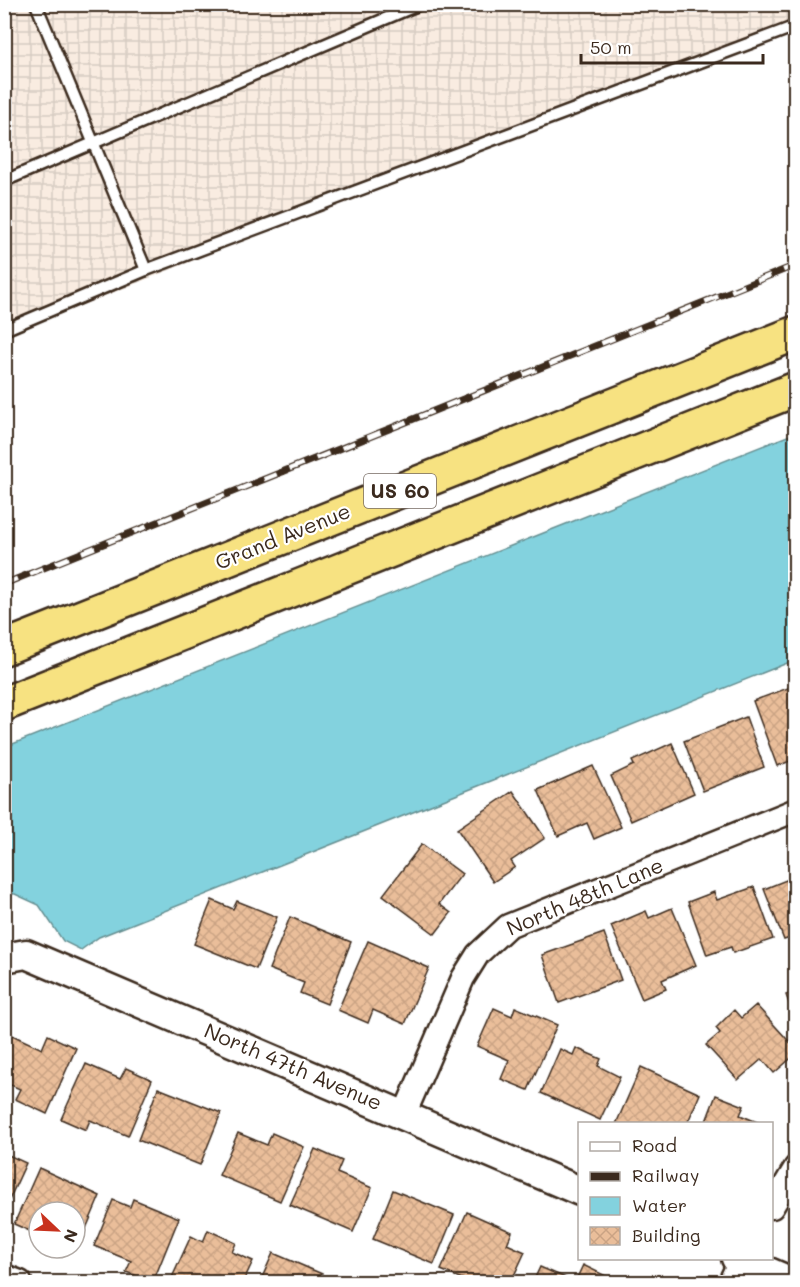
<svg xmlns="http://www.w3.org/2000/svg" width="800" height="1287" font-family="Mali,sans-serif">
	<defs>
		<pattern id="industrial-grid" width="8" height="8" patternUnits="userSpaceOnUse" patternTransform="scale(1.5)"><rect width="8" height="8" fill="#f9ece1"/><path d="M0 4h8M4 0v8" fill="none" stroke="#d6cbc1"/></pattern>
		<pattern id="building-cross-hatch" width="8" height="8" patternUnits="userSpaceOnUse" patternTransform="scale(1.5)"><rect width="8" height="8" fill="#eabe9a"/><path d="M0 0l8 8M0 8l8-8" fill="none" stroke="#caa384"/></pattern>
	</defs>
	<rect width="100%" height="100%" fill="#fff"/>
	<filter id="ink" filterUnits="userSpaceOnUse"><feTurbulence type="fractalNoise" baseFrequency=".0167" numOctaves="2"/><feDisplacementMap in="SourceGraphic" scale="12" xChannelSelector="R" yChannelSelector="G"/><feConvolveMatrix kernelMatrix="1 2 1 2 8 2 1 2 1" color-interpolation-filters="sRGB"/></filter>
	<g filter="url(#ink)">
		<polygon fill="url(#industrial-grid)" points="5,5 795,5 795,19 5,336"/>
		<polygon fill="#83d2de" stroke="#668f91" stroke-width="1.5" points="795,433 795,660 99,937 81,950 63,941 39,905 15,894 5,893 5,747"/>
		<g fill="url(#building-cross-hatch)" stroke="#3b2a1e" stroke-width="1.5">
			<polygon points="796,685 796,759 777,766 753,701"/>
			<polygon points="746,717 764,767 703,791 684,741"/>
			<polygon points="672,743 694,793 631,821 611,776 634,765 632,761"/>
			<polygon points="593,766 621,827 594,839 587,823 558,836 538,790"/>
			<polygon points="513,791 545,838 511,861 515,867 493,882 457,829"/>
			<polygon points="422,844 462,874 439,904 451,913 435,934 383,895"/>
			<polygon points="796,876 796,936 784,940 764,889"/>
			<polygon points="754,887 773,939 733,953 731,947 707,955 688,902 714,892 717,900"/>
			<polygon points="212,900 233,909 237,901 277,917 256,969 194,944"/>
			<polygon points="672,908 696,965 662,980 666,989 642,999 611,926 646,911 649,918"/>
			<polygon points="290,917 351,942 327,1004 300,993 304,983 269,969"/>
			<polygon points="604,933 621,980 559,1003 542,955"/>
			<polygon points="368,941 429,968 405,1024 373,1010 368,1023 338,1010"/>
			<polygon points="796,992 796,1022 786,995"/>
			<polygon points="756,1005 796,1049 796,1054 774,1073 762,1059 738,1080 706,1045 720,1033 716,1028 734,1010 741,1018"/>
			<polygon points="515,1007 557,1025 528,1090 501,1079 509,1060 477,1046 494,1008 512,1016"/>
			<polygon points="10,1034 42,1049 48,1035 76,1048 47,1114 15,1099 20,1089 4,1082 4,1046"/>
			<polygon points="576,1048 601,1059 598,1066 620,1077 600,1120 541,1093 560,1049 573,1055"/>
			<polygon points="86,1064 120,1079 126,1068 152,1080 128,1136 90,1120 86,1130 61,1119"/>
			<polygon points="641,1067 700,1094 687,1124 616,1124"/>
			<polygon points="158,1088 221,1113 200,1165 138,1140"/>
			<polygon points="716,1095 744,1106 740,1115 762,1124 705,1124"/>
			<polygon points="238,1133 267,1145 272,1133 304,1147 280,1201 219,1175"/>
			<polygon points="315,1149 342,1161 337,1173 372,1188 353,1232 290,1205"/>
			<polygon points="4,1153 26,1163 4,1211"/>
			<polygon points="39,1168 100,1196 82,1238 75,1235 75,1212 39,1212 39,1235 14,1224"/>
			<polygon points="393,1190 454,1215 434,1264 373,1239"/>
			<polygon points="133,1199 179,1218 153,1282 126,1272 131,1261 94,1246 113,1200 130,1207"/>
			<polygon points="467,1212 512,1232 507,1244 525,1252 511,1282 469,1282 441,1270"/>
			<polygon points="208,1230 236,1243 232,1252 253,1261 243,1282 170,1282 191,1236 203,1242"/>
			<polygon points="273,1253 322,1274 318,1282 260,1282"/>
			<polygon points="583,1265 608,1277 606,1282 575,1282"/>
			<polygon points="540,1267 575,1282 533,1282"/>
		</g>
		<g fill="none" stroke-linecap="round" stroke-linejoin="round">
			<g stroke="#3b2a1e" stroke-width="15">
				<g id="service">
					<polyline points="36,4 146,270"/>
					<polyline points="4,181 420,4"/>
					<polyline points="4,330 146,270 796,26"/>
				</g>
			</g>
			<g stroke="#3b2a1e" stroke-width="27">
				<g id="minor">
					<polyline points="404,1115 463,978 478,954 508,926 796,810"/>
					<polyline points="772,1207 796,1167"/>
					<polyline points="4,1276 20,1282"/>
					<polyline points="730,1282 741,1258"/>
				</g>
			</g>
			<g stroke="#3b2a1e" stroke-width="33">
				<g id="tertiary">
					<polyline points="4,958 26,954 580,1191"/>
					<polyline points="736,1258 792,1282"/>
				</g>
			</g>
			<g stroke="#3b2a1e" stroke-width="38">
				<g id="trunk">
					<polyline points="4,648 796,333"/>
					<polyline points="4,704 796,389"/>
				</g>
			</g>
			<use href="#service" stroke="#fff" stroke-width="10"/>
			<use href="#minor" stroke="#fff" stroke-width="22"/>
			<use href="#tertiary" stroke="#fff" stroke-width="28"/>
			<use href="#trunk" stroke="#f7e281" stroke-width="33"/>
			<g stroke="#3b2a1e" stroke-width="7">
				<polyline id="rail" points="4,584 796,265"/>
			</g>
			<use href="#rail" stroke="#fff" stroke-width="4.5" stroke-dasharray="14" stroke-linecap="butt"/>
		</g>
	</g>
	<g text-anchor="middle" stroke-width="4.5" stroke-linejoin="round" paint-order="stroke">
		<rect fill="#fff" stroke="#766a62" stroke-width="1.5" x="364" y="474" width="72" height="34" rx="4.5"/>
		<g font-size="20" font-weight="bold" fill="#3b2a1e">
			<text x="400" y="498">US 60</text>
		</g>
		<g font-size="21" fill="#3b2a1e" stroke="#fff">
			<text transform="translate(283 537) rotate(-22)" y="7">Grand Avenue</text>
			<text transform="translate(585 897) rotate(-23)" y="7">North 48th Lane</text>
			<text transform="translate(293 1067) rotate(23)" y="7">North 47th Avenue</text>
		</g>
	</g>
	<rect width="800" height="1287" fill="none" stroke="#fff" stroke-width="24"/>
	<rect x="12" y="12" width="776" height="1263" fill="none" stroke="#3b2a1e" stroke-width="2" filter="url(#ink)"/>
	<rect x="578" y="1122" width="195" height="138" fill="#ffffff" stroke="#b1aaa5" stroke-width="1.5"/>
	<rect x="590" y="1142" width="30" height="9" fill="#ffffff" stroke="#b1aaa5" stroke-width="1.5"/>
	<text x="632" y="1152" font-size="18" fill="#3b2a1e">Road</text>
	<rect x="590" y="1172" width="30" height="9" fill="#3b2a1e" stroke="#b1aaa5" stroke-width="1.5"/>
	<text x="632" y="1182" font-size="18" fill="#3b2a1e">Railway</text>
	<rect x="590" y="1197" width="30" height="18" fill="#83d2de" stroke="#b1aaa5" stroke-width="1.5"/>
	<text x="632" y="1212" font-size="18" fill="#3b2a1e">Water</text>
	<rect x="590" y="1227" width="30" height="18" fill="url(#building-cross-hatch)" stroke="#b1aaa5" stroke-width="1.5"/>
	<text x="632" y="1242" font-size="18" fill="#3b2a1e">Building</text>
	<g transform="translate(57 1230) rotate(113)"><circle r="28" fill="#ffffff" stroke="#b1aaa5" stroke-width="1.5"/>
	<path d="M0-4.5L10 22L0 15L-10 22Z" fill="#c8321e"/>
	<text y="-9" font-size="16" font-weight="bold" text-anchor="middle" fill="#3b2a1e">N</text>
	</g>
	<path d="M581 54v9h182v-9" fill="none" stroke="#3b2a1e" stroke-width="3"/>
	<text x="590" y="54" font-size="18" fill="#3b2a1e" stroke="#ffffff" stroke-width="4.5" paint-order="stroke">50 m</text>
</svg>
